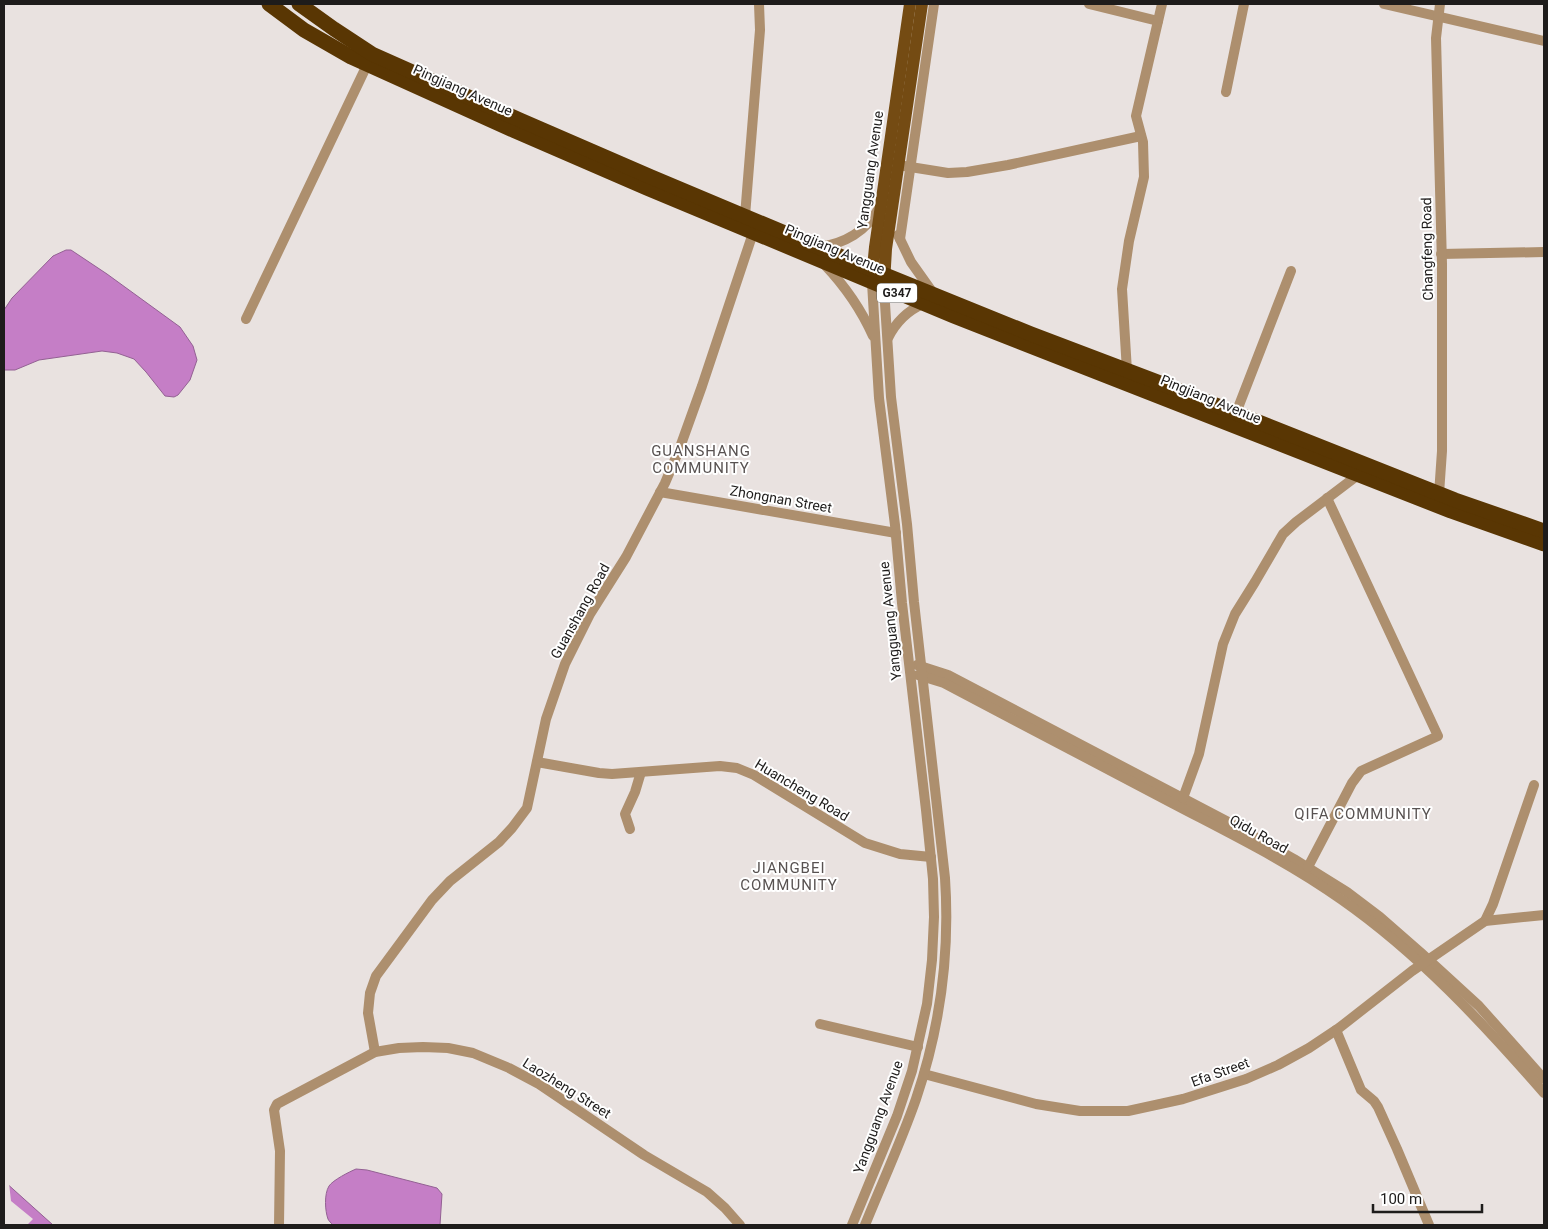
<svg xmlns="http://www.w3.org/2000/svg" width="1548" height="1229" font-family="Roboto,sans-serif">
	<rect width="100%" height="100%" fill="#e9e2e0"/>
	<g fill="#c57ec6" stroke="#936193">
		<polygon points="66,250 71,250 107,274 180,327 193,346 197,360 190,380 178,395 174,397 165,396 146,372 134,359 117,353 102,351 39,360 15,370 4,370 4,310 12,298 53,256"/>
		<path d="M356,1169L367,1170L437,1188L442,1194L440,1225H333C332,1224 328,1220 328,1219C325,1211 324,1194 329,1186C333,1180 349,1172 356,1169Z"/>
		<polygon points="4,1181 53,1225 4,1225"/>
	</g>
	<polygon fill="#e9e2e0" points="4,1179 9,1183 11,1201 33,1219 27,1225 4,1225"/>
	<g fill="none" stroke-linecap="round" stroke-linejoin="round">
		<g stroke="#ad8f6e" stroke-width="10">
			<polyline points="1089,4 1158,21"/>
			<polyline points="1384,4 1544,41"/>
			<polyline points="1226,92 1244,4"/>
			<polyline points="898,165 948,173 967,172 1008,165 1141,136"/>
			<polyline points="745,216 760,30 759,4"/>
			<polyline points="898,235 911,262 933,293"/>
			<polyline points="900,239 934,4"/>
			<path d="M819,247C844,244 867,231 879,208"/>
			<polyline points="1441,254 1544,252"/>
			<path d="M824,264C844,285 861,309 873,336"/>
			<polyline points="246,319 367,65"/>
			<path d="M888,338C896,322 907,311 923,304"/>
			<polyline points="1127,371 1122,289 1129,241 1144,177 1143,142 1136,116 1162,4"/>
			<polyline points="1236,413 1291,271"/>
			<polyline points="660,492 896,533"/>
			<polyline points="1439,494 1442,451 1442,264 1436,38 1440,4"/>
			<polyline points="917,665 948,675 1232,824 1294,859 1347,892 1380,917 1420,952 1479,1006 1544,1079"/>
			<path d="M918,675L944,683C1020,723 1095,763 1172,803C1229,833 1289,862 1342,900C1419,954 1483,1023 1544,1093"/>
			<polyline points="537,762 599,773 612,774 720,766 737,768 754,775 865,843 900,854 931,857"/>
			<polyline points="1183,798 1199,754 1223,644 1235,614 1255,582 1283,534 1296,522 1358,475"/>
			<polyline points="630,829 625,814 635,792 641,772"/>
			<polyline points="1308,867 1352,783 1361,771 1438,736 1327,498"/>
			<polyline points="1485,921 1493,904 1534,785"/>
			<polyline points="820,1024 918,1047"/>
			<polyline points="1336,1030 1361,1090 1374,1101 1378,1107 1397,1149 1429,1225"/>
			<polyline points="375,1052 368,1013 370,993 376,976 432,900 450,881 499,842 512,828 527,808 546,719 565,664 590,614 626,557 665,483 679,450 702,386 753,233"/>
			<polyline points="924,1074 1036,1104 1080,1111 1128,1111 1183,1099 1246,1079 1278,1065 1309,1048 1339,1028 1412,971 1485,921 1544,915"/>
			<polyline points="279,1225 280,1151 274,1110 277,1104 375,1052 399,1048 423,1047 448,1048 473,1053 509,1068 539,1084 644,1155 707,1192 725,1208 740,1225"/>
			<polyline points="852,1225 897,1116 912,1071 927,1004 932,960 934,917 933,879 926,810 902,603 895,525 879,398 872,283"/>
			<path d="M865,1225C882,1183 901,1142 916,1099C940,1028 950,952 945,878L914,602L907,524L891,397L884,288"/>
		</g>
		<g stroke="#744b13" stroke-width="12">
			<polyline points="872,279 875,247 910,4"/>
			<polyline points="884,283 886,249 922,4"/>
		</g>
		<g stroke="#593603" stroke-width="15">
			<polyline points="269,4 304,30 351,57 515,131 647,188 954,316 1451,511 1544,544"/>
			<polyline points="299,4 334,29 372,54 520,120 651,177 885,275 1031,334 1155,381 1455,500 1544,531"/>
		</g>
	</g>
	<g text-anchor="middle" stroke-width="4" stroke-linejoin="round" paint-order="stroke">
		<rect fill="#fff" stroke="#62605f" stroke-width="1" x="877" y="283.5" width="40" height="19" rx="4"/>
		<g font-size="12" font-weight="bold" fill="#1e1c1b">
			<text x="897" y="297">G347</text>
		</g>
		<g font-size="14" fill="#1e1c1b" stroke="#fff">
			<text transform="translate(463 90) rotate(24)" y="5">Pingjiang Avenue</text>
			<text transform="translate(870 170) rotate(-82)" y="5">Yangguang Avenue</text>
			<text transform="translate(835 249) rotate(23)" y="5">Pingjiang Avenue</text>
			<text transform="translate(1427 249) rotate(-91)" y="5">Changfeng Road</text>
			<text transform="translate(1211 399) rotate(22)" y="5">Pingjiang Avenue</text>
			<text transform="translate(781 499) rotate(10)" y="5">Zhongnan Street</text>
			<text transform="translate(580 611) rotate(-61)" y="5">Guanshang Road</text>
			<text transform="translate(890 621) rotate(-96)" y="5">Yangguang Avenue</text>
			<text transform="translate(802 790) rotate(31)" y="5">Huancheng Road</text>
			<text transform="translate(1259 834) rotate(29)" y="5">Qidu Road</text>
			<text transform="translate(1220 1072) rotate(-20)" y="5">Efa Street</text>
			<text transform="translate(567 1088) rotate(32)" y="5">Laozheng Street</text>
			<text transform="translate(878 1117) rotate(-70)" y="5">Yangguang Avenue</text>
		</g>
		<g font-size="15" letter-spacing="1" fill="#585251" stroke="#fff">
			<text x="701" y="456">GUANSHANG<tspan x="701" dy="17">COMMUNITY</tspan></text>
			<text x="1363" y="819">QIFA COMMUNITY</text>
			<text x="789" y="873">JIANGBEI<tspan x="789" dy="17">COMMUNITY</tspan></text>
		</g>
	</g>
	<rect width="1548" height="1229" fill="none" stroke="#1e1c1b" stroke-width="10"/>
	<path d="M1373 1204v8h109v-8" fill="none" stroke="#1e1c1b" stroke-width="2.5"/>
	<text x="1380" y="1204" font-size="15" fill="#1e1c1b" stroke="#ffffff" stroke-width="4" paint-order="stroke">100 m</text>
</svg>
